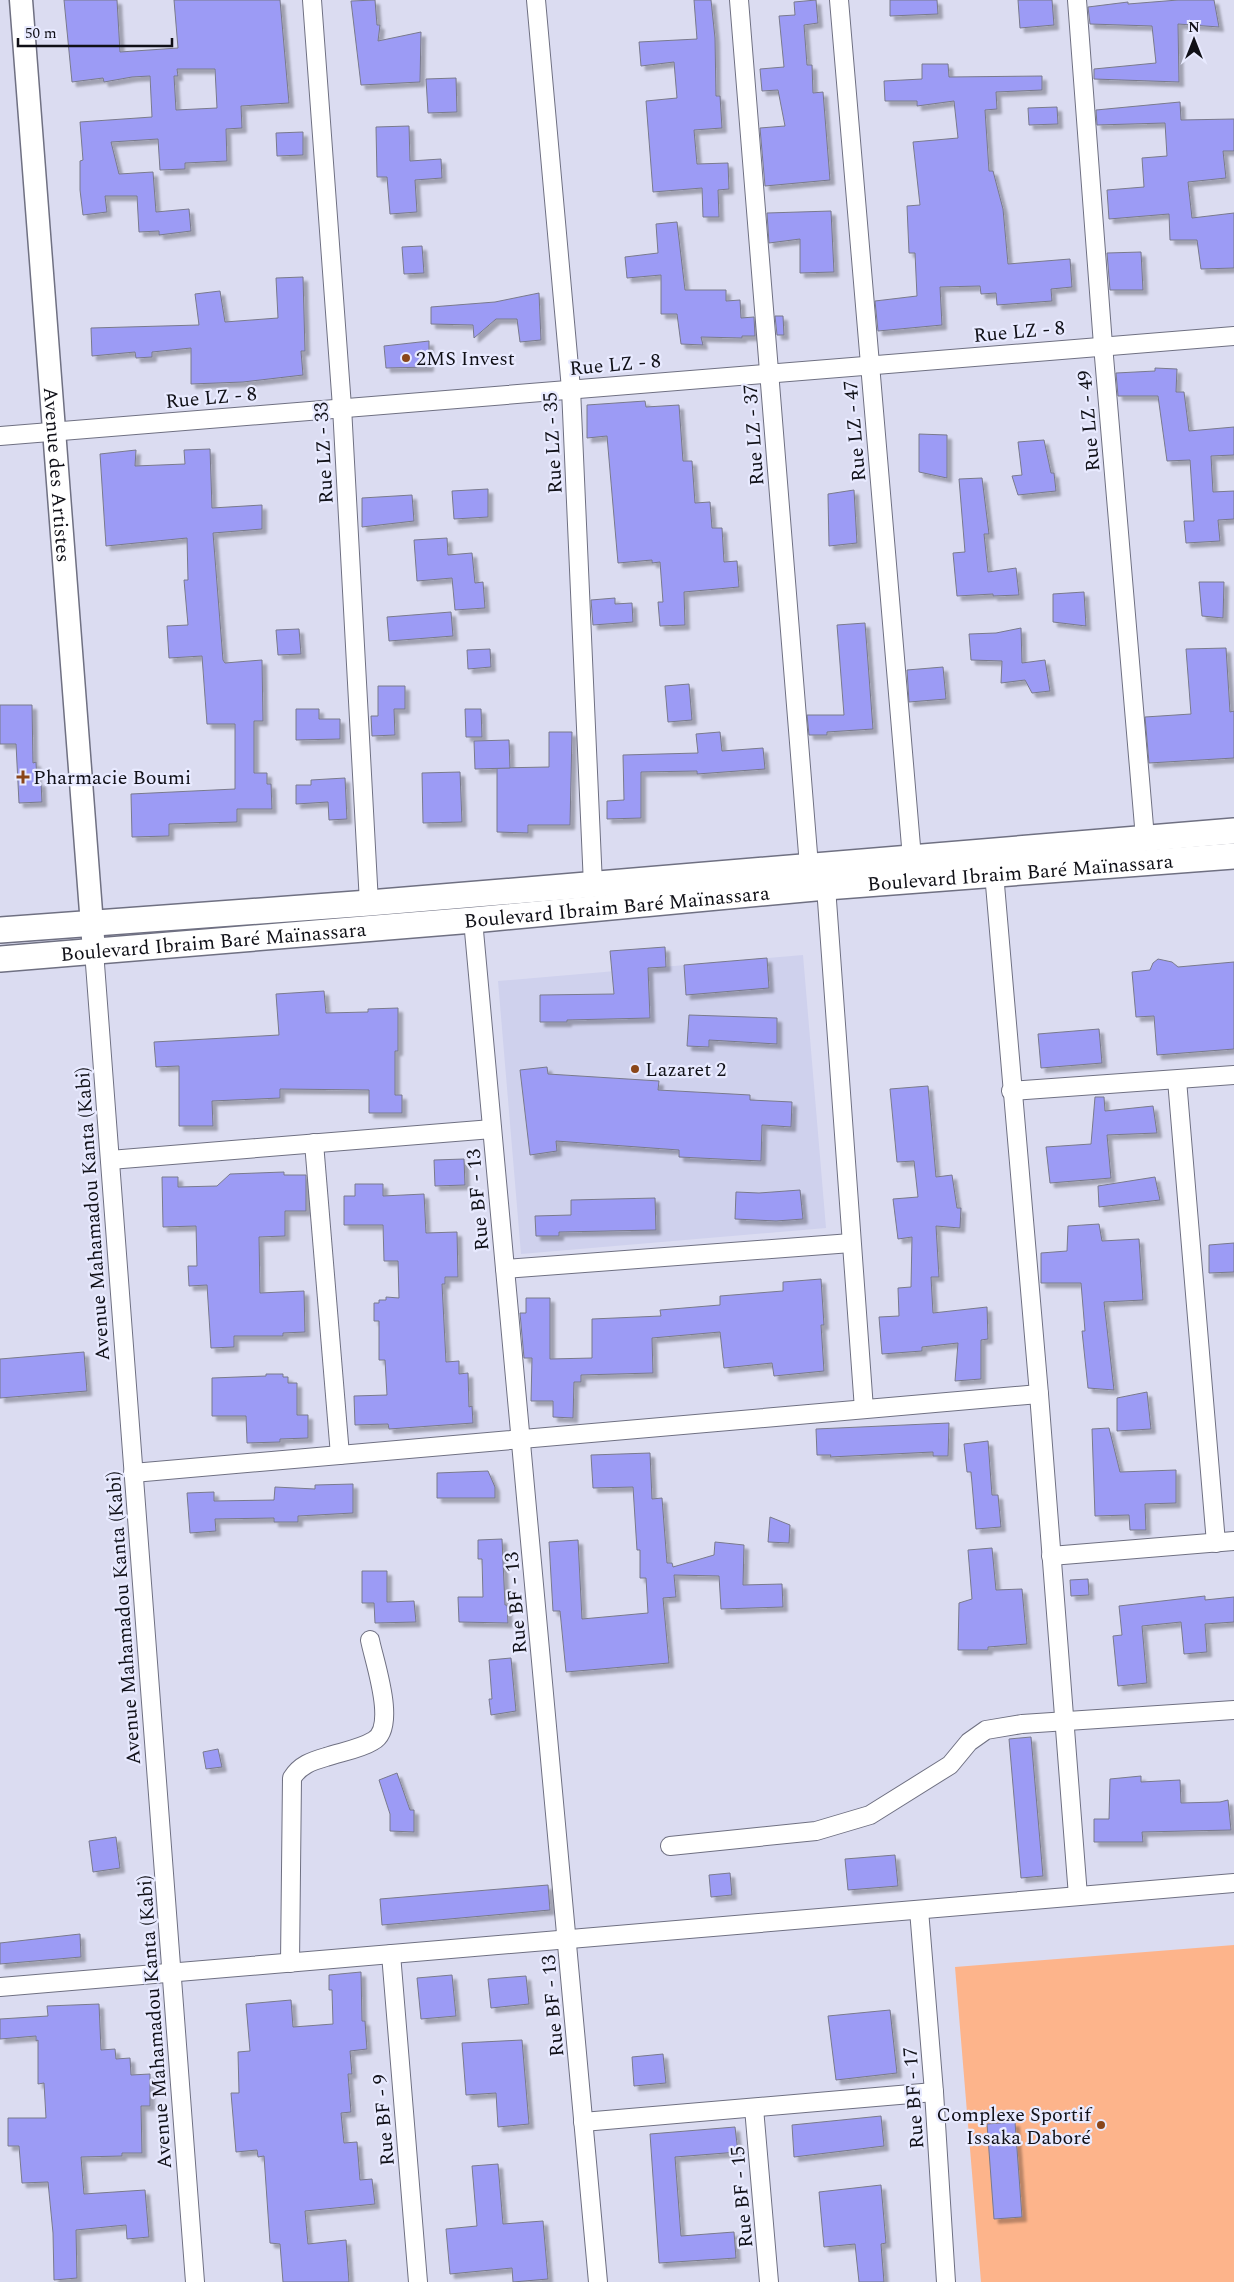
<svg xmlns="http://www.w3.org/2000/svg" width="1234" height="2282" font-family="Spectral,serif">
	<defs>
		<filter id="shadow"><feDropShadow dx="4.5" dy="4.5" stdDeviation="1" flood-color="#0004"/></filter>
	</defs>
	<rect width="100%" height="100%" fill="#dbdcf1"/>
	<polygon fill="#cfd1ed" points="803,955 826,1228 521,1254 498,981"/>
	<polygon fill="#fdb48b" points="1234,1945 1234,2282 981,2282 955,1967"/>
	<g fill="#9c9bf5" stroke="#797a8c" fill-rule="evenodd" filter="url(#shadow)">
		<path d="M64,0H117L120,52L178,48L174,0H280L289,103L241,106L242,128L226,129L227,161L185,163V169L160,170L158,139L111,142L119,174L153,172L156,212L189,209L191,231L159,235V231L139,232L137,196H105L107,212L83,215L80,190V161L83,160L80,122L152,117L150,76L132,77L104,82L103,78L72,82ZM177,69H215L217,108L176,110L174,76H178Z"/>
		<polygon points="375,0 377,25 380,25 378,41 421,32 420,82 361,85 351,1"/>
		<polygon points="694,0 711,0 715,38 716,96 720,96 722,128 694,130 697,164 728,163 729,189 718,190 719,217 703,217 702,188 653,192 646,101 677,98 674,62 641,66 639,42 697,39"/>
		<polygon points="816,0 818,23 804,25 807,65 812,65 813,93 823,92 830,180 765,186 760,128 785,126 778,90 762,91 760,69 784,67 779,16 795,15 794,2"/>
		<polygon points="890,0 937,0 938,14 890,16"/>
		<polygon points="1018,0 1052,0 1054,25 1020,28"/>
		<polygon points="1178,0 1214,0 1219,27 1178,24 1179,82 1094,79 1094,69 1156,63 1152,26 1090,24 1088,7 1128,2 1128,4"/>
		<polygon points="922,64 948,64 949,77 1042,76 1042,90 996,92 997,109 985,110 989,171 993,171 1003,209 1008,264 1070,259 1072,287 1051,289 1052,301 997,305 996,293 981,294 980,286 940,287 942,325 878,331 875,301 917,296 915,253 909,253 907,206 920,205 913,142 958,138 954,101 917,106 917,101 885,101 884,81 922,79"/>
		<polygon points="456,78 457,112 428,113 426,79"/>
		<polygon points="1180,102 1181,120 1234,119 1234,151 1223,151 1226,178 1188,182 1192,218 1234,213 1234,268 1201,269 1197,240 1170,240 1169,214 1109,219 1107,190 1144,187 1142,158 1167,156 1165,123 1097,125 1096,110"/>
		<polygon points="1057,107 1058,124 1029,125 1028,108"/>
		<polygon points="409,126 410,161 441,159 442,178 415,180 417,212 390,214 387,177 377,177 376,127"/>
		<polygon points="303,132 303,155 277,156 276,133"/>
		<polygon points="831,211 834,272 800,273 800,239 769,243 767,213"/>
		<polygon points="677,222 685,290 726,290 726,301 740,300 741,318 754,317 755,336 742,336 742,338 701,337 703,345 681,344 677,314 661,314 661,275 627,278 625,257 658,253 656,224"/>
		<polygon points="422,246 424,273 404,274 402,247"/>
		<polygon points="1141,252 1143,290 1110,290 1107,253"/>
		<polygon points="303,277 305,351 301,351 303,375 243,382 191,384 191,348 152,352 152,357 136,358 135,352 92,356 91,328 199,325 195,294 220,291 225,322 278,318 276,278"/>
		<polygon points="539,293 541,340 520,342 517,319 496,319 474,338 473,325 431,324 431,307 495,302"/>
		<polygon points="775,316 783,316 784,335 777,335"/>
		<polygon points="429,341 429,367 386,368 384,346"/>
		<polygon points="1155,368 1177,369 1176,392 1184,392 1189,431 1234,427 1234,455 1211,456 1213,492 1234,491 1234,519 1218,520 1220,541 1186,543 1184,521 1194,521 1190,460 1167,461 1158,396 1118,396 1116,373 1155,371"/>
		<polygon points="645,401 646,407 679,405 683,461 692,461 695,503 710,502 712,528 722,528 724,562 737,561 739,587 684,592 685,625 660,626 658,602 663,602 660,562 652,563 652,560 618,563 607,436 587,438 587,405"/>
		<polygon points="919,434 947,435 947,478 919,472"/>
		<polygon points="1044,440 1051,473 1054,473 1056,491 1018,495 1012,476 1022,475 1018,442"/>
		<polygon points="210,449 212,508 262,505 262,529 213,533 223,660 225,663 262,660 263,721 254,721 254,773 267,773 267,784 271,784 272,809 237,809 237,822 169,824 169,836 132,837 131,794 235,789 235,724 207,724 202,656 169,658 167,626 188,625 184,580 188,580 187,538 106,546 100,454 136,450 135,466 185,464 184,450"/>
		<polygon points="982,478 989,534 984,534 988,572 1016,568 1019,595 993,596 993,594 957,596 953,553 965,552 959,479"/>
		<polygon points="488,489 488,517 454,519 452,491"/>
		<polygon points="854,490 857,543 829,546 828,494"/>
		<polygon points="412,495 414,521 362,527 362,498"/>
		<polygon points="447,538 448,555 472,553 475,583 483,582 485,608 455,610 452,578 417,581 414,540"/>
		<polygon points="1199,582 1224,582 1223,618 1202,616"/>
		<polygon points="1084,592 1086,626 1053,622 1053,594"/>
		<polygon points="615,598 615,604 632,603 633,622 593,625 591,600"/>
		<polygon points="451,612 453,636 389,641 387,617"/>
		<polygon points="865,623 873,729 827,732 827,735 809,735 807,715 844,715 837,625"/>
		<polygon points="1021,628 1022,663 1045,660 1050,691 1032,693 1025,680 1001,683 1002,661 971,660 969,634 996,633"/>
		<polygon points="299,629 301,654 278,655 276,630"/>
		<polygon points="1226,648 1230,712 1234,711 1234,758 1149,763 1145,717 1191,714 1186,649"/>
		<polygon points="490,649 491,667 468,669 467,650"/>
		<polygon points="943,667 946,699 909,702 907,670"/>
		<polygon points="689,684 692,720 668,722 665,686"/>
		<polygon points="378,686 405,686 405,709 394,709 395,735 372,736 371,716 378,716"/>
		<polygon points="0,705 32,705 33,763 36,762 37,782 41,782 42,802 19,803 16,744 0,744"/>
		<polygon points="296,709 319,709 319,719 340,719 340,739 296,740"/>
		<polygon points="465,709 481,709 482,737 466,737"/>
		<polygon points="549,732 572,732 570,825 528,825 528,833 497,832 497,768 549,767"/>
		<polygon points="720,732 722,751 763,748 765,769 697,774 697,771 641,772 641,818 607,819 607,801 624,800 623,755 698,753 696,734"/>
		<polygon points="509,740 510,768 475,769 474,741"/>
		<polygon points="460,772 462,822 423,823 422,773"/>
		<polygon points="345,778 347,819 329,820 328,802 296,804 296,785 311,785 311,780"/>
		<polygon points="665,947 666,967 648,968 650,1018 567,1020 567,1022 540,1022 540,995 614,994 610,951"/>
		<polygon points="767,958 769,988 686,995 684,965"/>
		<polygon points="1158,959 1172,962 1178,967 1234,962 1234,1049 1157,1055 1154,1016 1136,1017 1132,972 1150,970 1153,963"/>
		<polygon points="324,991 326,1013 368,1012 368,1009 398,1008 398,1051 395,1051 395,1095 402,1095 402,1113 369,1113 369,1090 280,1089 280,1098 212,1101 213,1126 179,1126 179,1066 156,1067 154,1042 279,1035 276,994"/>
		<polygon points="689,1015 777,1018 777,1044 709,1040 709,1047 687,1046"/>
		<polygon points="1099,1029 1102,1063 1041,1068 1038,1034"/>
		<polygon points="547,1067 548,1074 659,1081 658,1090 750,1095 750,1100 792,1102 791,1127 762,1125 761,1161 679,1157 679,1150 556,1141 557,1151 530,1155 520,1070"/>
		<polygon points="928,1086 936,1177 952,1175 957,1208 961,1208 960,1228 936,1226 939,1277 931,1277 933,1313 987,1307 988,1339 981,1340 981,1379 955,1381 958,1343 922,1347 922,1351 882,1354 879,1317 899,1316 898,1288 911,1287 912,1237 898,1239 893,1199 918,1197 914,1161 897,1162 890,1089"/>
		<polygon points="1095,1097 1104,1097 1105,1111 1153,1106 1157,1133 1107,1135 1111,1178 1050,1183 1046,1147 1091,1144"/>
		<polygon points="464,1159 465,1185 435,1186 434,1160"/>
		<polygon points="284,1172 284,1175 306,1175 306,1211 285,1211 285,1236 259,1237 260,1293 304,1291 305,1332 283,1333 283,1336 234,1336 234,1347 211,1348 207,1285 189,1286 188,1266 197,1266 196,1226 163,1227 162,1177 178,1177 178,1187 217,1186 230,1174"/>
		<polygon points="1155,1177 1160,1200 1099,1207 1098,1186"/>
		<polygon points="355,1184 383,1184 383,1196 424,1194 426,1233 457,1232 458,1277 445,1277 445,1284 442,1284 446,1362 459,1361 459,1374 468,1373 469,1407 472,1406 473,1423 389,1429 388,1424 355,1425 354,1396 387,1395 385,1360 379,1360 379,1321 374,1321 374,1303 379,1303 379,1300 386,1300 386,1297 399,1298 398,1261 384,1261 383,1225 344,1225 344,1196 355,1196"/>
		<polygon points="800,1190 803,1219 776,1221 735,1219 736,1192 759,1193"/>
		<polygon points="655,1198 656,1230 559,1232 559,1236 536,1236 535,1216 571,1215 571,1200"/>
		<polygon points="1099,1224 1102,1241 1139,1239 1143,1300 1104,1302 1114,1390 1088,1388 1082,1331 1085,1331 1081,1283 1041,1283 1041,1253 1067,1251 1068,1226"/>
		<polygon points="1234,1243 1234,1272 1209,1273 1209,1245"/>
		<polygon points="821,1279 824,1325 821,1325 824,1371 774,1376 772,1363 724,1368 720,1332 652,1338 653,1373 581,1375 581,1382 574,1382 573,1418 553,1417 553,1401 531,1401 532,1358 524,1358 520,1313 526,1313 526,1298 550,1298 550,1359 592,1358 592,1319 661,1316 660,1310 720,1305 720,1296 783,1291 783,1282"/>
		<polygon points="84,1352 87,1391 0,1398 0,1359"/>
		<polygon points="266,1374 283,1374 283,1377 288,1377 288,1383 297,1383 297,1415 308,1415 308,1438 280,1439 280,1442 247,1443 246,1416 212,1416 212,1378 266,1376"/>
		<polygon points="1147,1392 1151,1429 1117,1431 1117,1398"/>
		<polygon points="949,1423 948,1456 933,1456 933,1452 830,1457 831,1455 817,1455 816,1429"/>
		<polygon points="1109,1428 1120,1472 1176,1470 1176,1503 1145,1504 1146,1530 1130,1530 1129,1515 1095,1516 1092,1429"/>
		<polygon points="988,1441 992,1495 998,1495 1001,1527 976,1529 971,1472 967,1472 964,1444"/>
		<polygon points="650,1453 652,1499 662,1498 667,1563 672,1563 673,1567 714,1555 715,1542 744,1545 743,1585 782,1584 783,1607 721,1609 719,1576 674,1575 676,1597 663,1598 669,1663 566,1672 560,1611 553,1611 549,1542 578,1540 582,1619 648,1613 646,1578 640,1578 640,1550 637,1550 633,1487 593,1488 591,1455"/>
		<polygon points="488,1471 495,1487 495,1498 437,1498 437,1473"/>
		<polygon points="353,1484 353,1513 298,1516 298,1522 274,1522 274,1518 215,1519 216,1531 190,1533 187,1493 214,1492 214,1501 274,1500 275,1487 315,1489 315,1485"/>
		<polygon points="770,1517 790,1525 789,1543 768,1542"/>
		<polygon points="502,1539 505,1605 507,1605 508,1623 459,1622 458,1597 483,1597 482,1559 478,1559 478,1540"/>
		<polygon points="992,1548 996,1590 1022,1589 1027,1644 988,1647 988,1650 958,1650 959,1603 972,1599 968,1550"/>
		<polygon points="362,1571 387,1571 387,1602 414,1601 416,1622 375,1623 374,1603 362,1603"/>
		<polygon points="1088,1579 1089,1595 1071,1596 1070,1580"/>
		<polygon points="1205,1596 1205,1600 1234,1597 1234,1622 1205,1624 1207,1652 1184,1654 1181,1622 1142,1626 1147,1683 1118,1686 1113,1636 1122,1635 1119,1606"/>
		<polygon points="511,1658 516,1711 491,1715 489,1699 492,1699 489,1660"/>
		<polygon points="1031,1737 1043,1876 1021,1878 1009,1739"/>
		<polygon points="218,1749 222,1767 206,1769 203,1752"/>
		<polygon points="397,1773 410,1810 414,1810 414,1832 390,1831 390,1814 379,1780"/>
		<polygon points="1141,1776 1141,1782 1180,1780 1181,1803 1220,1802 1228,1800 1231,1830 1142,1832 1143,1842 1094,1842 1094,1819 1109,1819 1110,1779"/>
		<polygon points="116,1837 120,1868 93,1872 89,1841"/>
		<polygon points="895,1855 898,1886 848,1890 845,1859"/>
		<polygon points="730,1873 732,1895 711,1897 709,1875"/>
		<polygon points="548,1885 550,1910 382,1925 380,1899"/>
		<polygon points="80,1934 81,1957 0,1964 0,1943"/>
		<polygon points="361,1972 362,2021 365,2021 367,2049 350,2051 352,2074 348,2074 351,2112 341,2113 344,2143 357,2142 360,2180 372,2179 375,2204 305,2211 308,2244 346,2240 349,2282 283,2282 280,2244 270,2243 264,2156 258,2157 257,2150 236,2152 231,2093 239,2093 238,2052 250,2051 246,2004 291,2000 293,2027 333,2024 332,1990 329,1990 329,1975"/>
		<polygon points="452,1975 456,2016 421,2019 417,1978"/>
		<polygon points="526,1976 529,2004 491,2008 488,1979"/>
		<polygon points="99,2004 101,2050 115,2049 116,2059 130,2058 131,2075 150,2074 150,2106 141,2106 142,2153 122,2153 122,2156 81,2157 84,2194 145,2190 149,2237 127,2239 126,2225 76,2230 77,2278 54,2280 53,2233 48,2182 22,2183 19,2146 8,2146 8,2118 46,2118 44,2083 38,2084 38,2040 36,2041 36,2036 0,2039 0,2019 48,2016 47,2006"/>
		<polygon points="890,2010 897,2073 836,2080 828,2016"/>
		<polygon points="522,2040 529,2124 498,2127 496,2093 466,2095 462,2043"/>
		<polygon points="663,2054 666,2083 634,2086 632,2057"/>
		<polygon points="881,2116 884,2146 794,2157 792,2125"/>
		<polygon points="1015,2122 1022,2217 994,2219 987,2124"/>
		<polygon points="735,2127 738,2152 675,2157 681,2236 734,2232 736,2258 659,2263 650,2134"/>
		<polygon points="498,2164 503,2224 543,2221 548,2279 513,2282 512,2268 450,2274 446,2229 477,2226 472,2166"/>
		<polygon points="881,2185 886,2243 881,2244 884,2282 859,2282 855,2244 824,2247 819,2192"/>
	</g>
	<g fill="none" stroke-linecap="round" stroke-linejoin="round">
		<g stroke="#6f7082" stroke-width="20">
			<g id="minor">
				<polyline points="312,0 342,407 369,903"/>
				<polyline points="536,0 571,389 593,885"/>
				<polyline points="739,0 809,866"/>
				<polyline points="839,0 912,858"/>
				<polyline points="1077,0 1103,345 1145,838"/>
				<polyline points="0,436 1234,336"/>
				<polyline points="994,873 1039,1394 1078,1896"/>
				<polyline points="826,887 864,1409"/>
				<polyline points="473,920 598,2282"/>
				<polyline points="94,951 195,2282"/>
				<polyline points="1177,1080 1216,1543"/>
				<polyline points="1011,1091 1234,1075"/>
				<polyline points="314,1143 340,1455"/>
				<polyline points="110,1160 492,1129"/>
				<polyline points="505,1269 851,1243"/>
				<polyline points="133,1473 1039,1394"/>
				<polyline points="1051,1556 1234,1541"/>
				<polyline points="670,1846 816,1831 870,1815 950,1765 969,1742 986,1730 1022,1724 1234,1710"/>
				<polyline points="919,1910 934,2092 946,2282"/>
				<polyline points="391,1954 418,2282"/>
				<path d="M290,1963L292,1778C300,1765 312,1761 326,1757C341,1752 360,1749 373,1741C398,1728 374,1661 370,1640"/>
				<polyline points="0,1987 1234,1883"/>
				<polyline points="754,2108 769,2282"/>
				<polyline points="583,2122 934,2092"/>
			</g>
		</g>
		<g stroke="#6f7082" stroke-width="25">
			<g id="tertiary">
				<path id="s1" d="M21,0L94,951"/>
			</g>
		</g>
		<g stroke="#6f7082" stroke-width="28">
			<g id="secondary">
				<polyline points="0,930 369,903 1234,831"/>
				<path id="s2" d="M0,959L473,920L826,887L1234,856"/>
			</g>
		</g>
		<use href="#minor" stroke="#fff" stroke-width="18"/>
		<use href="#tertiary" stroke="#fff" stroke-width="22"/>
		<use href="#secondary" stroke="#fff" stroke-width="25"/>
	</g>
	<g fill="#8a461a" stroke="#e8eaff" stroke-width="2">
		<circle cx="406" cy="358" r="5"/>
		<path d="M20.5 769.5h5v5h5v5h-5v5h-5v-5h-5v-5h5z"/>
		<circle cx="635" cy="1069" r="5"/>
		<circle cx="1101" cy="2125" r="5"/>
	</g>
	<g text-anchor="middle" stroke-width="4.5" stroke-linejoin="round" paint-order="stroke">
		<g font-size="20" fill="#101017" stroke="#e8eaff">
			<text transform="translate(1019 331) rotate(-5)" y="7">Rue LZ - 8</text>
			<text transform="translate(615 364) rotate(-5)" y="7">Rue LZ - 8</text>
			<text transform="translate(211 397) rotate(-5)" y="7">Rue LZ - 8</text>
			<text transform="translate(1088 421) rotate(-95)" y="7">Rue LZ - 49</text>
			<text transform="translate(854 431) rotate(-95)" y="7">Rue LZ - 47</text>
			<text transform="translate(753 435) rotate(-94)" y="7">Rue LZ - 37</text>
			<text transform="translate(552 443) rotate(-93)" y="7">Rue LZ - 35</text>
			<text transform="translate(323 453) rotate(-93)" y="7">Rue LZ - 33</text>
			<text dy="7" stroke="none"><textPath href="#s1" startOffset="476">Avenue des Artistes</textPath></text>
			<text dy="7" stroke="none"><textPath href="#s2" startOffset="1024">Boulevard Ibraim Baré Maïnassara</textPath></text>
			<text dy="7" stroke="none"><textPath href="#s2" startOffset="619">Boulevard Ibraim Baré Maïnassara</textPath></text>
			<text dy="7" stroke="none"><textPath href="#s2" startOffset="214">Boulevard Ibraim Baré Maïnassara</textPath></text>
			<text transform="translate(477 1200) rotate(-95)" y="7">Rue BF - 13</text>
			<text transform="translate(92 1214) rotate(-94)" y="7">Avenue Mahamadou Kanta (Kabi)</text>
			<text transform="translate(515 1603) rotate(-95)" y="7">Rue BF - 13</text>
			<text transform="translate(123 1618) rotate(-94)" y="7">Avenue Mahamadou Kanta (Kabi)</text>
			<text transform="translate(552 2006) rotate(-95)" y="7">Rue BF - 13</text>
			<text transform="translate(154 2022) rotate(-94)" y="7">Avenue Mahamadou Kanta (Kabi)</text>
			<text transform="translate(913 2098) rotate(-94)" y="7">Rue BF - 17</text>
			<text transform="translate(383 2120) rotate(-95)" y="7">Rue BF - 9</text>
			<text transform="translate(741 2197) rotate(-95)" y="7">Rue BF - 15</text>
		</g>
		<g font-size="20" fill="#101017" stroke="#e8eaff" text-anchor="start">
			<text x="416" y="365">2MS Invest</text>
			<text x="33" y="784">Pharmacie Boumi</text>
			<text x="645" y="1076">Lazaret 2</text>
			<text x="1091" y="2121" text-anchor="end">Complexe Sportif<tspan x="1091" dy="23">Issaka Daboré</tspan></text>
		</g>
	</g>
	<g transform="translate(1194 40)" stroke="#e8eaff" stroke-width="4" paint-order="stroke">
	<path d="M0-4L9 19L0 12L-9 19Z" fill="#101017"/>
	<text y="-8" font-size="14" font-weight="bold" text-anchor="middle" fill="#101017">N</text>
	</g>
	<path d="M18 38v8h154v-8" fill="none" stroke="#101017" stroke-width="2.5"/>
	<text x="25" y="38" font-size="15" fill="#101017" stroke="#e8eaff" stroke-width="4" paint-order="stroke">50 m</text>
</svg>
